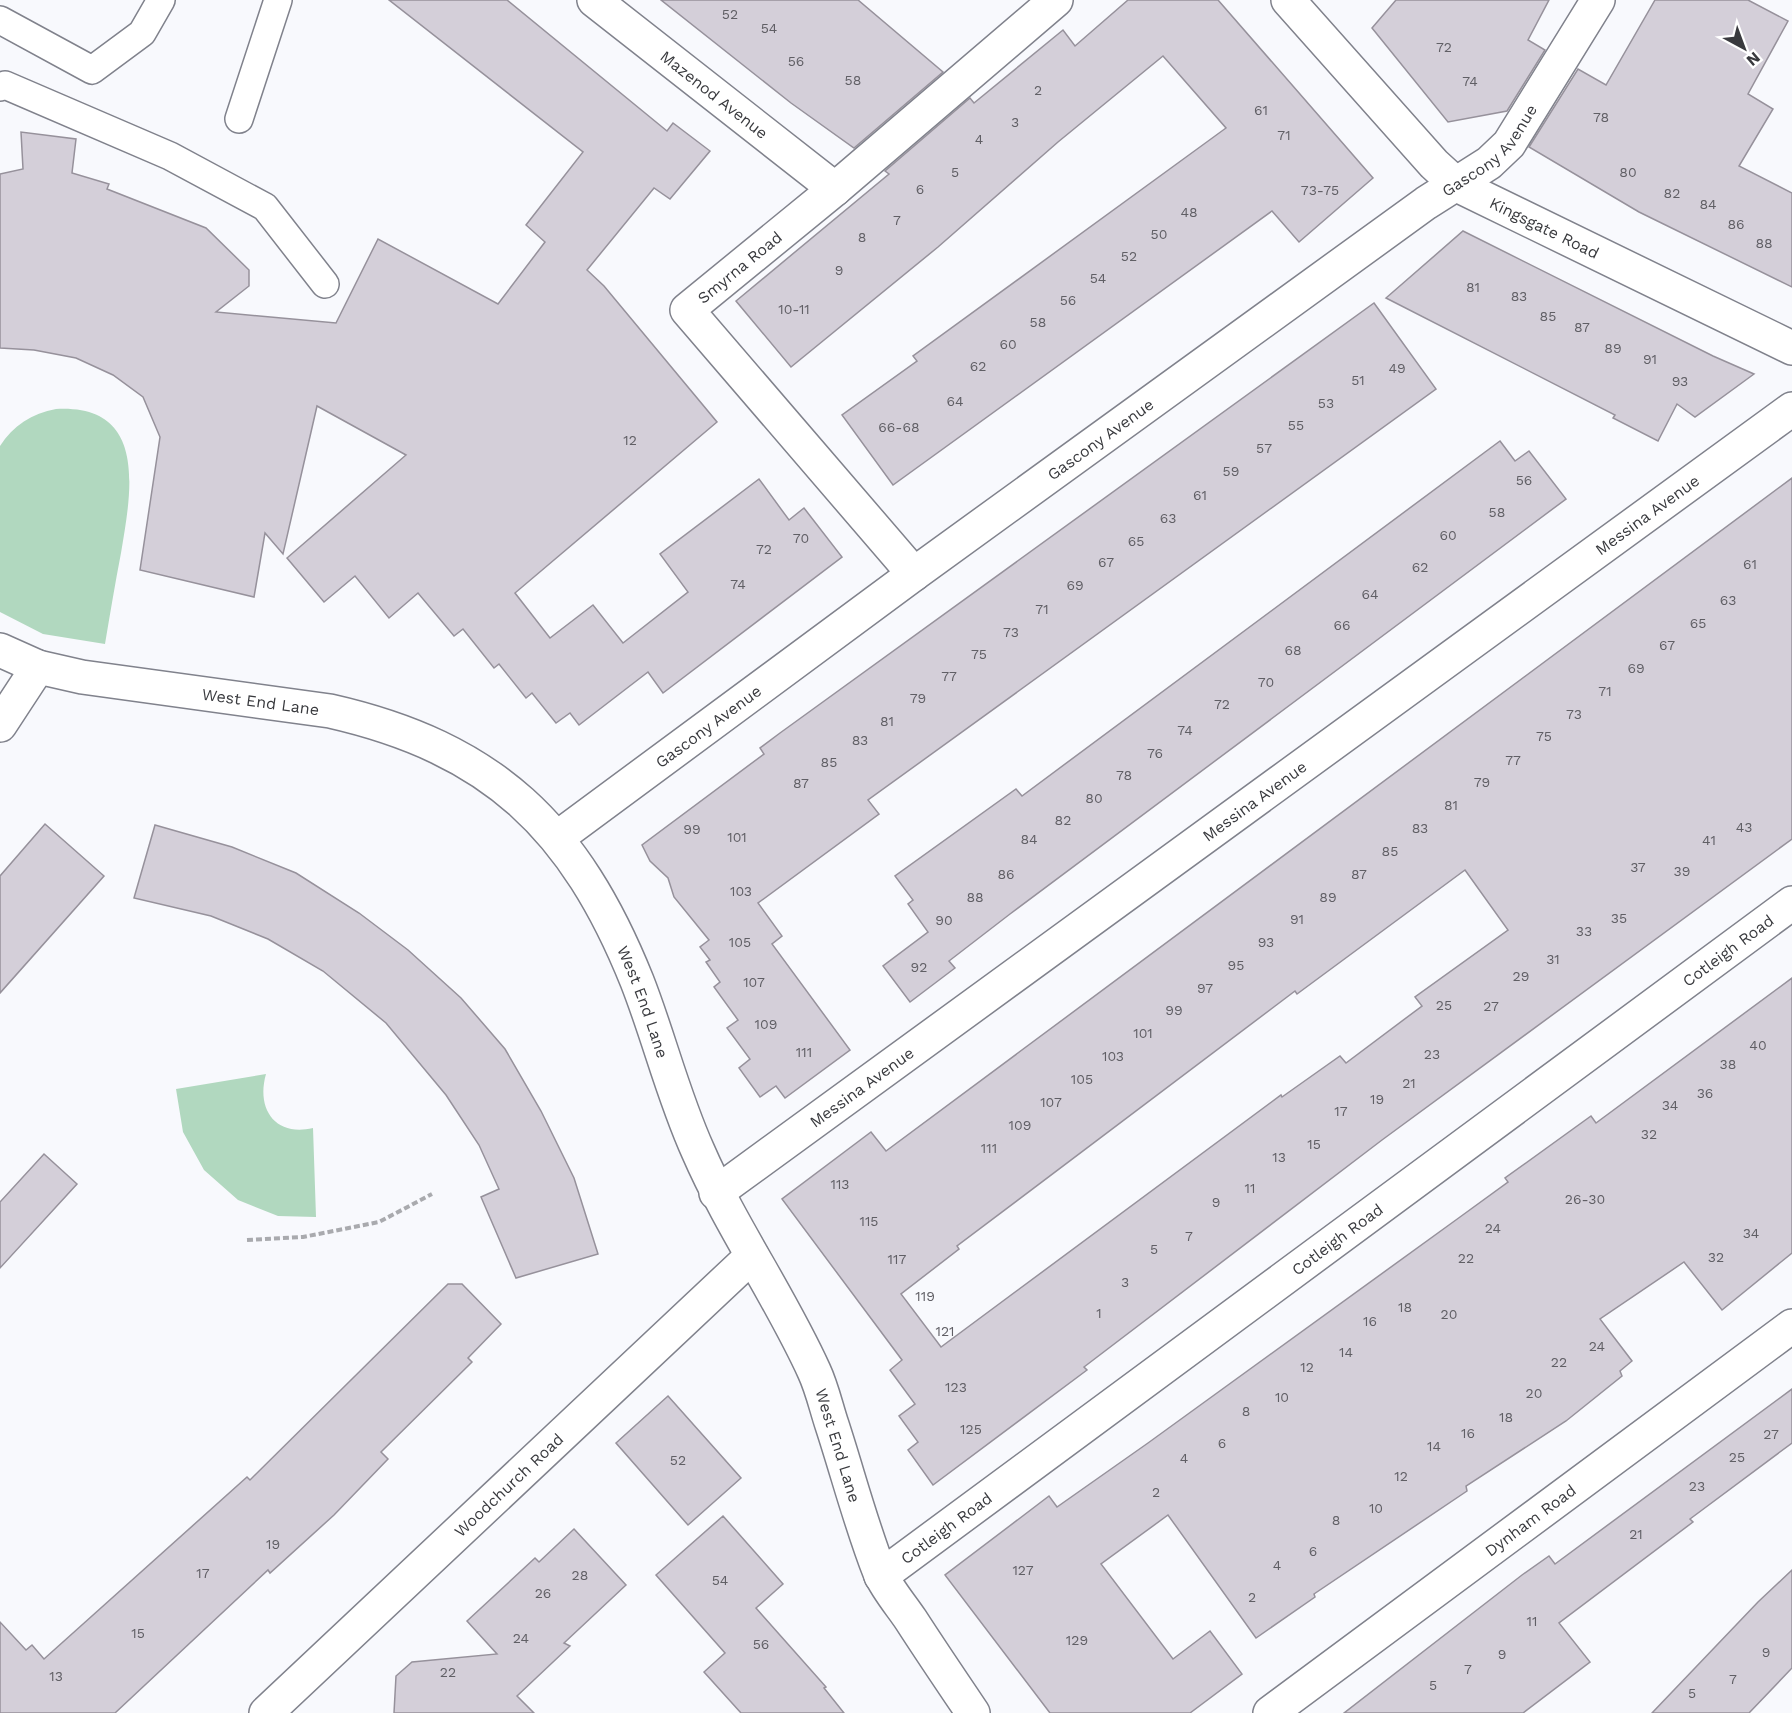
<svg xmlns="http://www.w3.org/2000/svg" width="1792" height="1713" font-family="'Work Sans',sans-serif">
	<rect width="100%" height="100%" fill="#f8f9fd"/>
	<g fill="#b1d8bf">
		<path d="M56,409C149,404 131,493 121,553C115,584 110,614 105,644L43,634L0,612V446C13,426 32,413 56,409Z"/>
		<path d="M266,1074C256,1109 275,1137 313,1128L316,1217L278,1216L238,1200L204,1170L183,1132L176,1089Z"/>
	</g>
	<g fill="#d4cfd9" stroke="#96919b" stroke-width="1.5" fill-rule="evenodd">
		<polygon points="389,0 507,0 667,131 673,123 710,151 670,199 654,188 587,270 604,286 717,422 515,593 550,638 593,605 623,643 688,592 660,554 759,479 789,520 804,508 842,557 663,693 648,672 579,725 570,713 556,723 532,693 526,698 499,664 494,668 463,629 454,636 418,593 389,618 355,576 324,602 287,558 406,455 317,406 283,554 265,533 254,597 140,570 160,437 143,397 113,375 76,358 34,350 0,348 0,174 23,169 21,132 76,139 72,173 109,184 107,189 206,228 249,270 249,286 216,312 336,323 378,239 498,304 545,242 526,225 583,152"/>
		<polygon points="661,0 858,0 943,72 854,148 791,103"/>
		<polygon points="1128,0 1218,0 1373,178 1299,242 1272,211 893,485 842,415 917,361 913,356 1226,128 1163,56 1058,142 938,247 791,367 736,301 889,174 885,171 970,98 974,103 1063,30 1075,46"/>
		<polygon points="1396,0 1549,0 1528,40 1545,50 1507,111 1448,122 1372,28"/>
		<polygon points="1655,0 1748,0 1788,21 1748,94 1773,109 1739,166 1792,193 1792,287 1639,212 1529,147 1578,69 1606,85"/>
		<polygon points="1463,231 1713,356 1754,374 1695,417 1677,404 1658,441 1613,418 1615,415 1386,298"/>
		<polygon points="1374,303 1436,389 868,800 879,814 758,903 782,936 772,944 850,1050 785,1098 776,1086 760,1097 739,1068 750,1059 727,1028 738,1020 714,987 720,982 706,962 710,960 700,947 709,940 674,897 668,878 650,861 642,845 764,754 760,748 780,733"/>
		<polygon points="1500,441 1515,461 1529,451 1566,499 1010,914 949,961 955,968 910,1002 883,966 928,932 908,904 913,900 895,876 1016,789 1022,796"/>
		<path d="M1792,478V839L1382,1140L1084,1367L1087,1370L933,1485L908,1450L918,1442L899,1416L915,1404L890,1370L902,1360L782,1199L871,1132L886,1151ZM1465,870L1508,930L1415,997L1422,1006L1346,1063L1340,1056L1282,1097L1281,1095L941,1347L901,1294L959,1249L957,1246L1295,991L1297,994Z"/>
		<polygon points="45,824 104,876 0,993 0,876"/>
		<polygon points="155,825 232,847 296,873 359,913 408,950 461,998 505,1049 541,1111 574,1178 598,1254 516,1278 481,1197 499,1189 479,1145 446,1095 386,1023 323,971 268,939 211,916 134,898"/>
		<polygon points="1792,978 1792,1253 1722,1310 1684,1262 1600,1319 1632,1361 1620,1371 1622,1376 1566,1421 1466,1486 1467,1491 1314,1594 1315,1597 1256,1638 1168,1515 1101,1564 1173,1659 1210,1631 1242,1674 1190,1713 1050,1713 945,1575 1049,1496 1057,1507 1148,1443 1460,1217 1508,1182 1505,1178 1591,1116 1596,1123"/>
		<polygon points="44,1154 77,1184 0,1268 0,1202"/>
		<polygon points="448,1284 462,1284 501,1324 468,1358 472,1362 381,1452 388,1459 334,1515 270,1573 268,1570 115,1713 0,1713 0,1622 26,1650 32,1645 44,1659 247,1477 250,1480"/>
		<polygon points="1792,1389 1792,1443 1690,1519 1693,1522 1559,1623 1590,1662 1523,1713 1344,1713 1522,1575 1549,1556 1555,1564"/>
		<polygon points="668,1396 741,1478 688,1525 616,1443"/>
		<polygon points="723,1516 783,1584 756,1608 826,1687 824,1688 844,1713 741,1713 704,1672 725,1653 656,1575"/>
		<polygon points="574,1529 626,1585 564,1643 570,1646 517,1696 534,1713 394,1713 396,1676 412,1662 497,1654 467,1621 535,1558 539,1562"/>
		<polygon points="1792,1570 1792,1668 1749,1713 1652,1713 1758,1602"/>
	</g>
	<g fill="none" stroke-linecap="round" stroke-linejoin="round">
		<g stroke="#80828c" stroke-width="30">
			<g id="lane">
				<polyline points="0,20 92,70 142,33 161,0"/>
				<polyline points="0,87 5,85 170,156 265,207 325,284"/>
				<polyline points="239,119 278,0"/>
			</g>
		</g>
		<g stroke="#80828c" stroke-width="36">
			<g id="street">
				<path id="s1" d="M594,0L835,189"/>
				<path id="s2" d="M1288,0L1434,164L1457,185L1792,348"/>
				<path id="s3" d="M914,574L687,310L835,189L1056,0"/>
				<polyline points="0,725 38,667"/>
				<path id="s4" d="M557,838L914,574L1426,203L1489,163L1509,144L1598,0"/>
				<path id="s5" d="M716,1193L1792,409"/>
				<path id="s6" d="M881,1576L1792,903"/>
				<path id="s7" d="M266,1713L752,1256"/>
				<path id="s8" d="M1270,1713L1792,1326"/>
			</g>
		</g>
		<g stroke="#80828c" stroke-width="36">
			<g id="secondary">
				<path id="s9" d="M0,650L38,667L82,677L330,711C493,748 575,827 637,981C659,1037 673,1096 698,1151C731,1227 780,1296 814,1371C822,1388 826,1407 832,1425C848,1474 861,1525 880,1573C887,1589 901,1605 911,1620C931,1651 952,1682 973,1713"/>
			</g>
		</g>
		<polyline stroke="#a9aaae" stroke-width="4" stroke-dasharray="6 3" stroke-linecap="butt" points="247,1240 303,1237 379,1222 432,1194"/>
		<use href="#lane" stroke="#fff" stroke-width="27"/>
		<use href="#street" stroke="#fff" stroke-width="33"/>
		<use href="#secondary" stroke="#fff" stroke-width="33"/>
	</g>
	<g text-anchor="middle" stroke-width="6" stroke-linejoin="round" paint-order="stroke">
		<g font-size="14" fill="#605f65">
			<text x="730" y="19">52</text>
			<text x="769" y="33">54</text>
			<text x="1444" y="52">72</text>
			<text x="796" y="66">56</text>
			<text x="853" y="85">58</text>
			<text x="1470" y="86">74</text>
			<text x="1038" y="95">2</text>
			<text x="1261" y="115">61</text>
			<text x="1601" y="122">78</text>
			<text x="1015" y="127">3</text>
			<text x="1284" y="140">71</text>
			<text x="979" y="144">4</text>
			<text x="955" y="177">5</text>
			<text x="1628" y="177">80</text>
			<text x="920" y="194">6</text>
			<text x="1320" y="195">73-75</text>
			<text x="1672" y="198">82</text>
			<text x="1708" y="209">84</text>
			<text x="1189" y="217">48</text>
			<text x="897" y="225">7</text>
			<text x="1736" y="229">86</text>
			<text x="1159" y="239">50</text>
			<text x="862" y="242">8</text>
			<text x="1764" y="248">88</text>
			<text x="1129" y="261">52</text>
			<text x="839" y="275">9</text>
			<text x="1098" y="283">54</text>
			<text x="1473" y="292">81</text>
			<text x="1519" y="301">83</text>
			<text x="1068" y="305">56</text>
			<text x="794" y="314">10-11</text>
			<text x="1548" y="321">85</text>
			<text x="1038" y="327">58</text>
			<text x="1582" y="332">87</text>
			<text x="1008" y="349">60</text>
			<text x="1613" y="353">89</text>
			<text x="1650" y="364">91</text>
			<text x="978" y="371">62</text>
			<text x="1397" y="373">49</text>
			<text x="1358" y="385">51</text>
			<text x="1680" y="386">93</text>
			<text x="955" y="406">64</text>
			<text x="1326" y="408">53</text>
			<text x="1296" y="430">55</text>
			<text x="899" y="432">66-68</text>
			<text x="630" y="445">12</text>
			<text x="1264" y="453">57</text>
			<text x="1231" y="476">59</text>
			<text x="1524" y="485">56</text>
			<text x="1200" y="500">61</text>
			<text x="1497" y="517">58</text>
			<text x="1168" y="523">63</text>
			<text x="1448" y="540">60</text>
			<text x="801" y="543">70</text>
			<text x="1136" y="546">65</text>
			<text x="764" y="554">72</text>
			<text x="1106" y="567">67</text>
			<text x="1750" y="569">61</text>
			<text x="1420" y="572">62</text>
			<text x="738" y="589">74</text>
			<text x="1075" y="590">69</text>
			<text x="1370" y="599">64</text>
			<text x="1728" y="605">63</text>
			<text x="1042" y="614">71</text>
			<text x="1698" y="628">65</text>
			<text x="1342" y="630">66</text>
			<text x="1011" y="637">73</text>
			<text x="1667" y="650">67</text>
			<text x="1293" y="655">68</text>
			<text x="979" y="659">75</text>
			<text x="1636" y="673">69</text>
			<text x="949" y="681">77</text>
			<text x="1266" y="687">70</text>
			<text x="1605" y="696">71</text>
			<text x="918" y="703">79</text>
			<text x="1222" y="709">72</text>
			<text x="1574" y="719">73</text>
			<text x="887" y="726">81</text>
			<text x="1185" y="735">74</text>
			<text x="1544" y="741">75</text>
			<text x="860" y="745">83</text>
			<text x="1155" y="758">76</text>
			<text x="1513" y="765">77</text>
			<text x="829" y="767">85</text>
			<text x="1124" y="780">78</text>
			<text x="1482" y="787">79</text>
			<text x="801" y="788">87</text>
			<text x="1094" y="803">80</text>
			<text x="1451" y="810">81</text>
			<text x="1063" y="825">82</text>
			<text x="1744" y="832">43</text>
			<text x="1420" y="833">83</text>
			<text x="692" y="834">99</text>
			<text x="737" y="842">101</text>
			<text x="1029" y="844">84</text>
			<text x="1709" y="845">41</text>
			<text x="1390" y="856">85</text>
			<text x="1638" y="872">37</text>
			<text x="1682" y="876">39</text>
			<text x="1006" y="879">86</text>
			<text x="1359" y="879">87</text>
			<text x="741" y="896">103</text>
			<text x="975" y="902">88</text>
			<text x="1328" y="902">89</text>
			<text x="1619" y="923">35</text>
			<text x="1297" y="924">91</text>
			<text x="944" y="925">90</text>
			<text x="1584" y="936">33</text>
			<text x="740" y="947">105</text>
			<text x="1266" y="947">93</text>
			<text x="1553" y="964">31</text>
			<text x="1236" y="970">95</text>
			<text x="919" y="972">92</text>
			<text x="1521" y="981">29</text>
			<text x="754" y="987">107</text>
			<text x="1205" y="993">97</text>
			<text x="1444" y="1010">25</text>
			<text x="1491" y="1011">27</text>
			<text x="1174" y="1015">99</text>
			<text x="766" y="1029">109</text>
			<text x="1143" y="1038">101</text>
			<text x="1758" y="1050">40</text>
			<text x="804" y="1057">111</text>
			<text x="1432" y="1059">23</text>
			<text x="1113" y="1061">103</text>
			<text x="1728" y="1069">38</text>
			<text x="1082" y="1084">105</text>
			<text x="1409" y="1088">21</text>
			<text x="1705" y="1098">36</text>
			<text x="1377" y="1104">19</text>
			<text x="1051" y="1107">107</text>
			<text x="1670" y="1110">34</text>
			<text x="1341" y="1116">17</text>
			<text x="1020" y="1130">109</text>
			<text x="1649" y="1139">32</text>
			<text x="1314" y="1149">15</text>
			<text x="989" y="1153">111</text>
			<text x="1279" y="1162">13</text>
			<text x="840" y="1189">113</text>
			<text x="1250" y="1193">11</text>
			<text x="1585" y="1204">26-30</text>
			<text x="1216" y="1207">9</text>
			<text x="869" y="1226">115</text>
			<text x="1493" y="1233">24</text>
			<text x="1751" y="1238">34</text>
			<text x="1189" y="1241">7</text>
			<text x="1154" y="1254">5</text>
			<text x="1716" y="1262">32</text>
			<text x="1466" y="1263">22</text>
			<text x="897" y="1264">117</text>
			<text x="1125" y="1287">3</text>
			<text x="925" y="1301">119</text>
			<text x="1405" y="1312">18</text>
			<text x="1099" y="1318">1</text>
			<text x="1449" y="1319">20</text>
			<text x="1370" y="1326">16</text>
			<text x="945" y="1336">121</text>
			<text x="1597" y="1351">24</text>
			<text x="1346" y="1357">14</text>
			<text x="1559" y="1367">22</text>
			<text x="1307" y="1372">12</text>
			<text x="956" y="1392">123</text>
			<text x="1534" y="1398">20</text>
			<text x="1282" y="1402">10</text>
			<text x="1246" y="1416">8</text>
			<text x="1506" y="1422">18</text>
			<text x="971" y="1434">125</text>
			<text x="1468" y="1438">16</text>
			<text x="1771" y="1439">27</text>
			<text x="1222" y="1448">6</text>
			<text x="1434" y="1451">14</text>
			<text x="1737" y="1462">25</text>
			<text x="1184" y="1463">4</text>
			<text x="678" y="1465">52</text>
			<text x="1401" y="1481">12</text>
			<text x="1697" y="1491">23</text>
			<text x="1156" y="1497">2</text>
			<text x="1376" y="1513">10</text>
			<text x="1336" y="1525">8</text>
			<text x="1636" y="1539">21</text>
			<text x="273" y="1549">19</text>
			<text x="1313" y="1556">6</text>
			<text x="1277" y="1570">4</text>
			<text x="1023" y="1575">127</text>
			<text x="203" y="1578">17</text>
			<text x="580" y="1580">28</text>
			<text x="720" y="1585">54</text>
			<text x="543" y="1598">26</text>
			<text x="1252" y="1602">2</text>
			<text x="1532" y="1626">11</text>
			<text x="138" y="1638">15</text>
			<text x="521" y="1643">24</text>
			<text x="1077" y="1645">129</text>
			<text x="761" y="1649">56</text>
			<text x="1766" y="1657">9</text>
			<text x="1502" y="1659">9</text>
			<text x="1468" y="1674">7</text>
			<text x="448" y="1677">22</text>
			<text x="56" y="1681">13</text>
			<text x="1733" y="1684">7</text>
			<text x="1433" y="1690">5</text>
			<text x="1692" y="1698">5</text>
		</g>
		<g font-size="16" fill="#393a3e" stroke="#fff">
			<text dy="6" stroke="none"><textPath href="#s1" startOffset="153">Mazenod Avenue</textPath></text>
			<text dy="6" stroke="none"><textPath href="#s4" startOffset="1160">Gascony Avenue</textPath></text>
			<text dy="6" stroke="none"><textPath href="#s2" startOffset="348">Kingsgate Road</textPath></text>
			<text dy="6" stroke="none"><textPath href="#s3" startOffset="416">Smyrna Road</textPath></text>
			<text dy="6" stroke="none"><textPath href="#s4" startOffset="674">Gascony Avenue</textPath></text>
			<text dy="6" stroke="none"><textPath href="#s5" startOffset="1152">Messina Avenue</textPath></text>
			<text dy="6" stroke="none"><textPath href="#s9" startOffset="267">West End Lane</textPath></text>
			<text dy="6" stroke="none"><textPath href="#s4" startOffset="188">Gascony Avenue</textPath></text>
			<text dy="6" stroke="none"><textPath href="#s5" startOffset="666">Messina Avenue</textPath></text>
			<text dy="6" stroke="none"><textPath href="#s6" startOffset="1053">Cotleigh Road</textPath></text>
			<text dy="6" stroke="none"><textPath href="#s9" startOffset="788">West End Lane</textPath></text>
			<text dy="6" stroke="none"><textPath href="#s5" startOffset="180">Messina Avenue</textPath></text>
			<text dy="6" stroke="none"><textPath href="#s6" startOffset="567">Cotleigh Road</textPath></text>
			<text dy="6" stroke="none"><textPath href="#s9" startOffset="1274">West End Lane</textPath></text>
			<text dy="6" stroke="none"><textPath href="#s7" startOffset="333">Woodchurch Road</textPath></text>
			<text dy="6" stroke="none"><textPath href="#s8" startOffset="324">Dynham Road</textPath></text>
			<text dy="6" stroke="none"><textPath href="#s6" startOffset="81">Cotleigh Road</textPath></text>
		</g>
	</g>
	<g transform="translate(1744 48) rotate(139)" stroke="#ffffff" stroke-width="4.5" paint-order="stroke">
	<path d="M0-4.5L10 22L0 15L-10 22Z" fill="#393a3e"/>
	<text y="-9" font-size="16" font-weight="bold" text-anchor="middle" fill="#393a3e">N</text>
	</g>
</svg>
